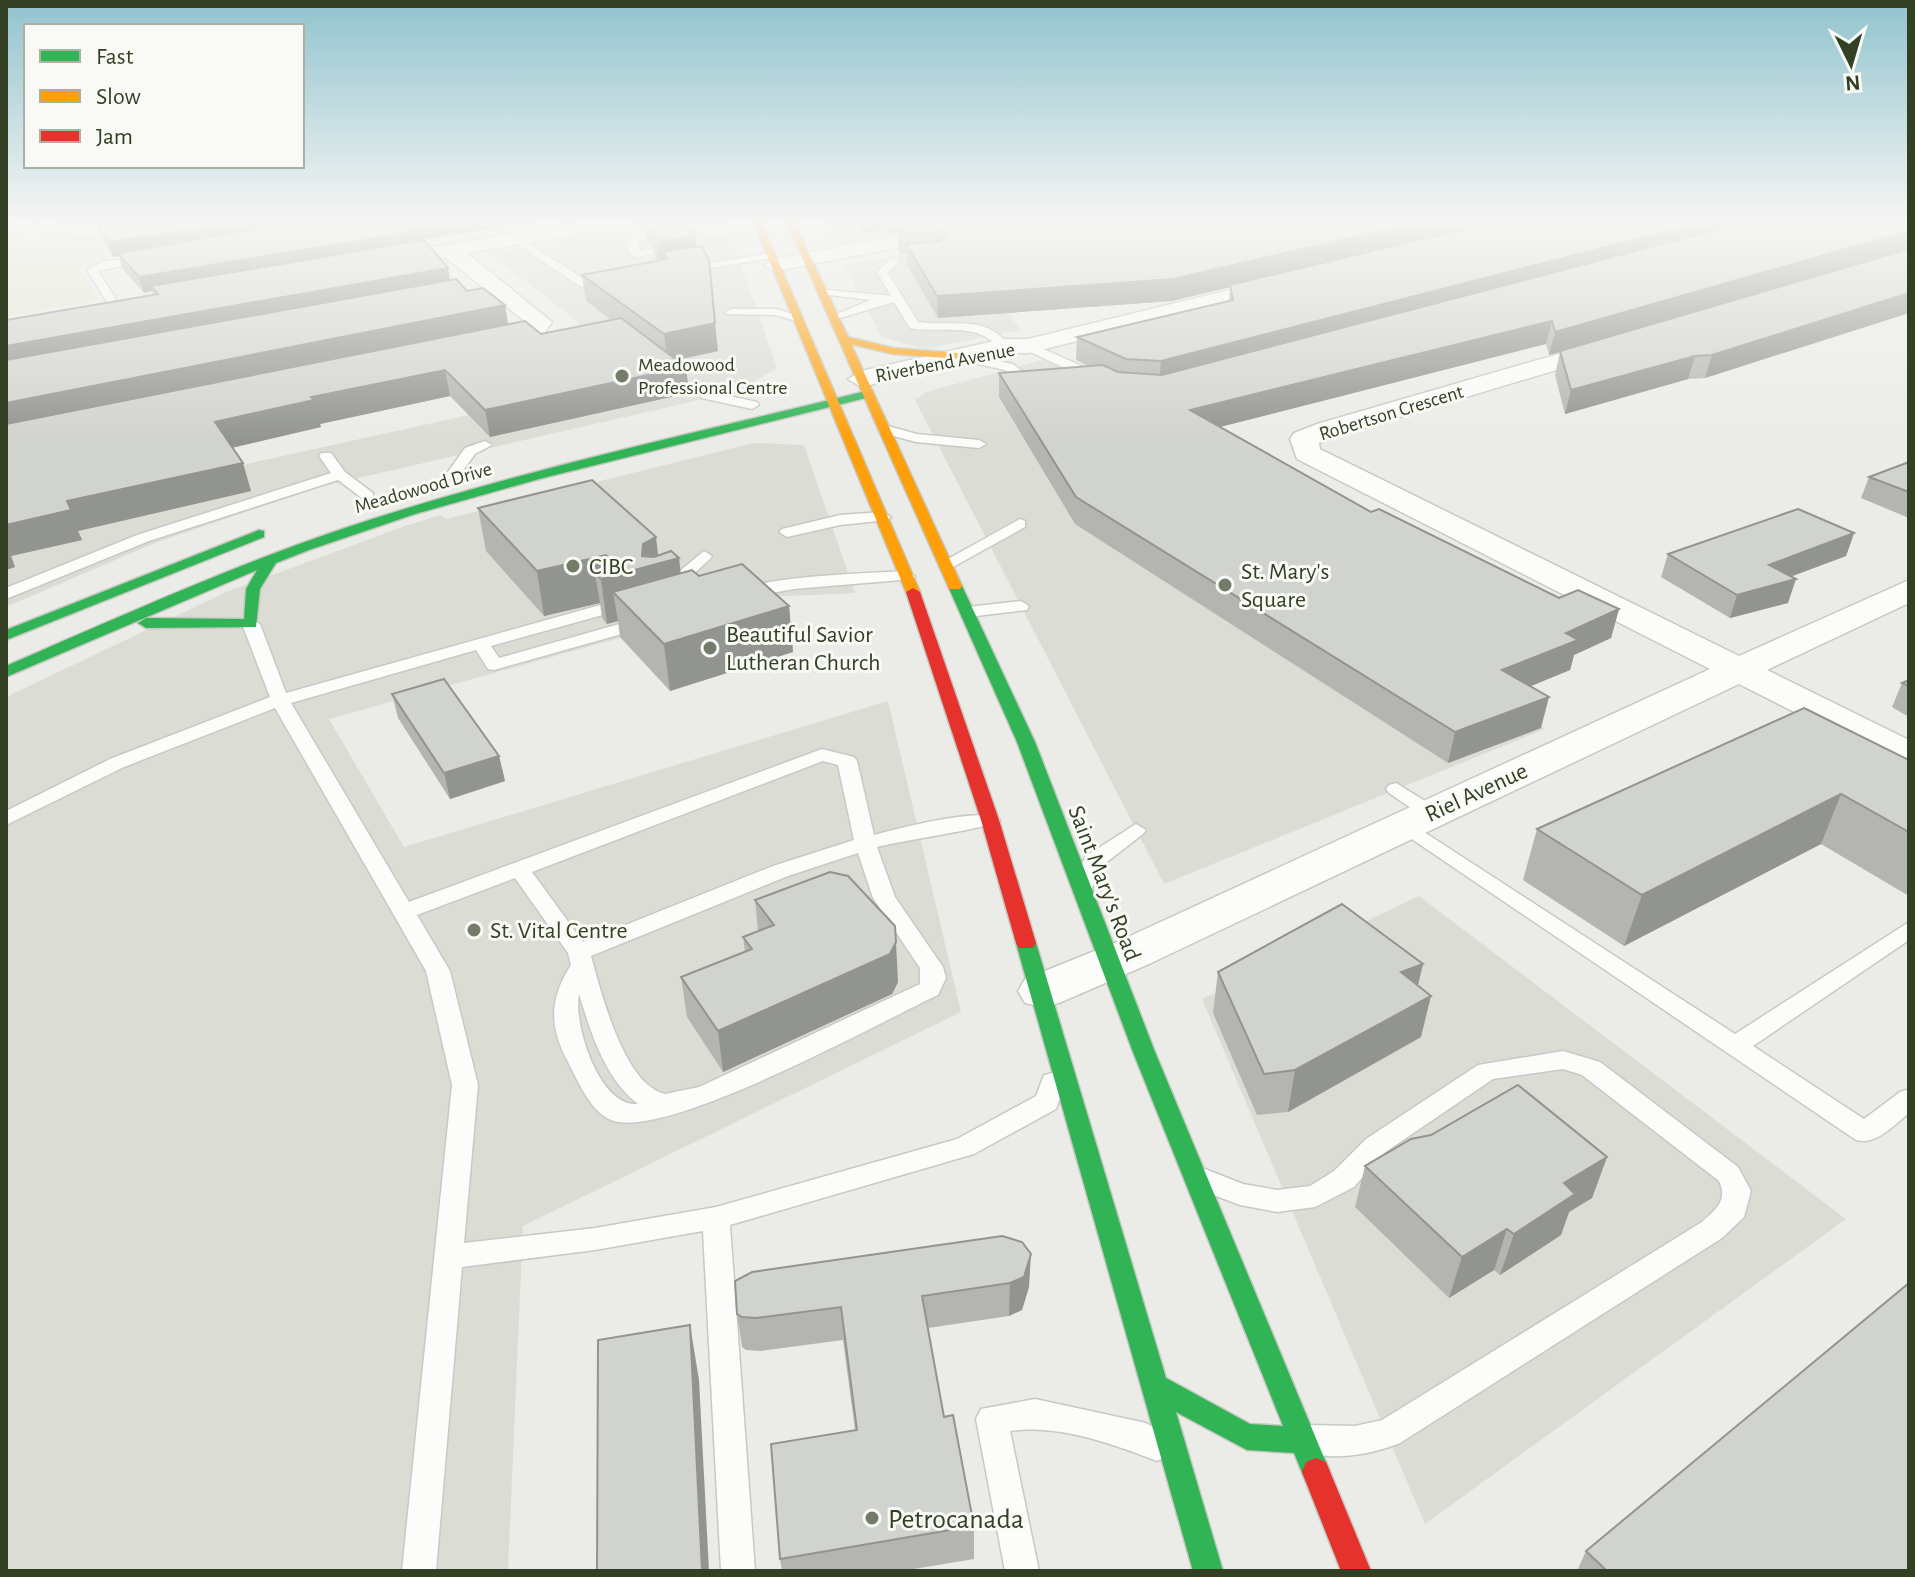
<svg xmlns="http://www.w3.org/2000/svg" width="1915" height="1577" font-family="'Alegreya Sans',sans-serif">
	<rect width="100%" height="100%" fill="#ebece7"/>
	<g fill="#dbddd5">
		<polygon points="672,221 726,221 777,368 739,391 319,487 155,543 6,607 6,517 582,390 577,321 489,253"/>
		<polygon points="823,221 941,221 944,225 835,245"/>
		<polygon points="956,244 1021,330 925,349 882,337 844,265"/>
		<polygon points="1042,360 1146,402 1396,641 1545,729 1164,884 915,400 926,392"/>
		<polygon points="754,443 804,445 855,593 767,597 329,719 404,847 888,701 961,1012 523,1226 508,1571 6,1571 6,697 226,592 405,526 441,515 446,519"/>
		<polygon points="1419,896 1846,1219 1425,1524 1202,999"/>
	</g>
	<polygon fill="#e4e5d0" points="6,221 13,221 20,240 97,237 110,261 78,267 99,300 6,316"/>
	<g fill="none" stroke-linecap="round" stroke-linejoin="round">
		<g stroke="#c7c9c4" stroke-width="3">
			<g id="lane">
				<polygon points="622,221 632,221 643,233 703,224 712,231 760,225 765,228 709,237 700,230 642,239 637,241 640,250 653,249 658,252 636,257 631,254 626,239 634,235"/>
				<polygon points="517,236 587,281 608,278 614,281 581,287 513,241"/>
				<polygon points="770,253 775,256 774,258 683,272 678,269"/>
				<polygon points="147,255 152,258 151,260 98,271 121,307 111,309 87,270 102,262"/>
				<path d="M891,258L900,260L888,273L918,322C952,327 987,314 1009,346L1007,349H999C979,320 940,334 910,328L894,302L830,321V317L870,300L822,294L818,293V289L891,296L877,272Z"/>
				<polygon points="731,309 776,309 802,317 796,321 776,315 727,314 725,312"/>
				<polygon points="1028,342 1102,375 1103,378 1092,381 1024,349 1022,346"/>
				<polygon points="958,352 1013,364 1028,376 1022,386 1012,386 1011,383 1015,377 1005,370 954,359 954,353"/>
				<polygon points="707,391 757,402 759,405 752,409 702,398 700,395"/>
				<polygon points="884,425 917,434 979,440 986,444 979,448 916,442 879,432 879,426"/>
				<polygon points="485,441 492,445 475,454 457,479 447,479 445,476 465,448"/>
				<polygon points="321,453 331,453 345,472 373,493 373,499 363,499 338,480 149,541 6,599 6,588 137,535 331,473 319,456"/>
				<polygon points="883,512 891,517 888,520 840,525 787,537 779,532 782,529 840,515"/>
				<polygon points="1020,519 1025,521 1025,527 953,567 941,567 939,564"/>
				<polygon points="704,551 712,556 710,559 676,590 664,590 664,584"/>
				<path d="M907,571L915,576L913,579L794,589L744,598L736,593C754,576 876,573 907,571Z"/>
				<polygon points="1021,601 1029,606 1027,610 968,617 960,612 968,607"/>
				<path d="M611,602L619,607L617,611L491,646L499,658L644,617L653,622L650,626L494,670L488,669L476,650L291,703L409,902L822,749L854,757L857,761L874,835C895,829 987,805 1000,820C993,828 898,841 877,847L895,897L943,967L946,978L938,995C880,1022 664,1142 611,1120C590,1111 578,1081 568,1062C549,1027 549,999 571,965L568,953L515,878L417,915L450,971L478,1085L464,1243L595,1228L716,1207L957,1139L1036,1096L1044,1075L1053,1073L1062,1075L1066,1082L1056,1109L974,1154L730,1225L755,1571H721L703,1231L595,1250L462,1267L436,1571H402L452,1085L426,971L275,708L124,767L6,825V811L110,759L270,697L242,624L245,620L251,619L260,624L286,693ZM823,761L838,765L854,840L773,866L583,942L532,872ZM858,853L873,898L920,968V984L699,1087L665,1094C624,1085 601,992 591,956L788,876ZM579,994C591,1033 605,1079 638,1104C600,1108 573,1025 579,994Z"/>
				<polygon points="1396,783 1438,809 1441,813 1438,817 1424,817 1389,793 1386,789 1389,785"/>
				<path d="M1404,819L1735,1034L1909,922V940L1753,1046L1864,1119L1900,1092L1909,1089V1113C1894,1125 1876,1146 1856,1140L1397,829L1394,825Z"/>
				<polygon points="1136,824 1146,830 1143,834 1103,865 1091,890 1075,890 1072,885 1086,856"/>
				<path d="M1563,1051L1600,1062L1738,1167L1751,1191L1744,1217L1722,1238L1400,1443C1370,1455 1330,1462 1299,1450L1294,1440L1299,1430L1310,1425L1355,1426L1382,1420L1702,1222C1716,1209 1728,1201 1719,1181L1582,1075L1563,1069L1493,1079L1384,1153L1354,1187L1315,1207L1277,1212L1240,1205L1195,1188L1192,1180L1195,1172L1205,1169L1243,1184L1277,1190L1310,1186L1334,1171L1366,1139L1478,1065Z"/>
				<path d="M1035,1399L1146,1423L1168,1436L1173,1446L1168,1456L1157,1461C1113,1444 1058,1424 1010,1431L1039,1571H1005L976,1419L981,1409Z"/>
			</g>
		</g>
		<g stroke="#c7c9c4" stroke-width="3">
			<g id="street">
				<path d="M38,221L78,224L148,221C131,239 55,242 38,221Z"/>
				<polygon points="585,221 629,221 619,227 467,253 552,322 541,338 484,353 475,351 472,346 475,341 524,328 527,323 445,257 429,256 425,252 429,248"/>
				<polygon points="975,221 1016,221 1006,227 775,271 764,265 775,259"/>
				<polygon points="1282,277 1293,284 1290,289 1028,353 1003,353 861,387 848,379 861,371 1003,339 1028,339"/>
				<polygon points="1610,339 1622,346 1619,351 1337,436 1319,443 1320,449 1739,656 1909,580 1909,603 1767,670 1909,740 1909,767 1895,763 1739,684 1149,964 1059,1003 1042,1007 1025,1003 1018,991 1025,979 1117,942 1710,669 1297,459 1290,439 1294,433 1317,424"/>
			</g>
		</g>
		<g stroke="#c6c8c0" stroke-width="3">
			<g id="fast">
				<path d="M862,392L866,394V398L543,478L415,514L309,550L276,563L260,589L256,627L146,628L138,623L146,618L244,619L246,589L257,570L6,677V666C117,618 227,568 342,529C512,472 688,435 862,392Z"/>
				<polygon points="259,530 264,531 264,537 6,640 6,630"/>
				<polygon points="955,582 962,586 1035,742 1155,1052 1330,1472 1326,1482 1316,1486 1306,1482 1294,1453 1247,1450 1176,1412 1223,1571 1193,1571 1016,943 1019,938 1033,938 1036,943 1166,1378 1250,1424 1283,1426 1133,1052 1017,742 948,586"/>
			</g>
		</g>
		<g stroke="#c6c8c0" stroke-width="3">
			<g id="slow">
				<polygon points="753,221 761,221 920,592 918,595 908,595 906,592"/>
				<polygon points="786,221 794,221 848,337 893,348 958,353 964,356 958,359 893,354 851,344 962,586 960,589 950,589 948,586"/>
			</g>
		</g>
		<g stroke="#c6c8c0" stroke-width="3">
			<g id="jam">
				<polygon points="913,588 920,592 999,820 1036,943 1033,948 1019,948 1016,943 981,820 906,592"/>
				<polygon points="1316,1458 1326,1462 1371,1571 1341,1571 1302,1472 1306,1462"/>
			</g>
		</g>
		<use href="#lane" fill="#fcfcfb" fill-rule="evenodd"/>
		<use href="#street" fill="#fcfcfb" fill-rule="evenodd"/>
		<use href="#fast" fill="#30b455" fill-rule="evenodd"/>
		<use href="#slow" fill="#ff9f0a" fill-rule="evenodd"/>
		<use href="#jam" fill="#e5322d" fill-rule="evenodd"/>
	</g>
	<g fill="#b4b5b1">
		<polygon points="111,221 538,221 414,241 450,280 467,291 505,305 508,324 541,334 611,320 586,301 582,275 657,261 655,256 653,246 647,241 644,221 685,221 686,228 696,247 718,351 677,360 686,367 689,393 490,437 450,396 320,424 321,427 233,447 251,491 78,531 82,540 11,556 15,567 6,570 6,320 153,295 152,291 144,293 122,268 119,256 113,257 101,238 96,224"/>
		<polygon points="856,221 1909,221 1909,313 1705,378 1688,379 1565,414 1555,375 1560,352 1549,355 1546,344 1220,427 1371,512 1559,598 1619,609 1611,638 1574,655 1570,670 1529,686 1541,728 1448,763 1075,524 999,397 999,373 1088,366 1076,360 1077,337 1229,301 1230,287 1172,301 938,318 907,265 907,254 900,254 898,251 898,233 889,234 886,230 862,232"/>
		<polygon points="1909,462 1909,518 1861,498 1869,477"/>
		<polygon points="478,508 658,556 679,558 680,573 699,576 789,606 793,652 670,691 620,637 618,621 607,624 602,618 600,603 544,616 486,551"/>
		<polygon points="1854,533 1846,556 1791,576 1788,603 1730,618 1661,577 1668,554"/>
		<polygon points="1909,680 1909,717 1892,707 1902,683"/>
		<polygon points="392,694 499,756 505,781 450,799 398,718"/>
		<polygon points="1909,760 1909,896 1821,844 1624,946 1523,880 1537,829"/>
		<polygon points="755,900 898,982 892,994 723,1072 687,1017 681,977 745,952 743,937 758,931"/>
		<polygon points="1423,964 1418,985 1421,1037 1288,1112 1257,1115 1213,1013 1218,972"/>
		<polygon points="1607,1157 1592,1198 1569,1212 1561,1235 1500,1275 1494,1270 1449,1298 1355,1207 1365,1166"/>
		<polygon points="1002,1236 1029,1287 1022,1310 1009,1316 928,1328 944,1417 974,1526 974,1559 902,1571 782,1571 780,1559 855,1430 843,1340 760,1351 746,1350 742,1347 737,1314"/>
		<polygon points="1586,1551 1909,1571 1577,1571"/>
	</g>
	<g fill="#929490">
		<polygon points="249,221 344,221 118,253 119,256 113,257 109,242"/>
		<polygon points="448,221 538,221 414,241 415,247 151,286 152,291 144,293 139,277"/>
		<polygon points="684,221 685,221 687,237 695,236 698,261 667,259 663,252 665,266 660,267 658,242 681,225"/>
		<polygon points="861,221 886,221 886,230 862,232"/>
		<polygon points="889,221 960,221 898,230 898,233 889,234"/>
		<polygon points="1424,221 1504,221 1172,301 938,318 937,296"/>
		<polygon points="1708,221 1779,221 1159,385 1161,361"/>
		<polygon points="1909,231 1908,249 1549,355 1555,332"/>
		<polygon points="448,268 452,292 6,374 6,346"/>
		<polygon points="1909,293 1909,313 1705,378 1712,355"/>
		<polygon points="505,305 509,330 6,432 6,403"/>
		<polygon points="1552,321 1546,344 1188,435 1190,410"/>
		<polygon points="715,323 718,351 667,362 664,334"/>
		<polygon points="1695,356 1688,379 1565,414 1571,390"/>
		<polygon points="686,367 689,393 490,437 485,410"/>
		<polygon points="445,370 450,396 320,424 321,427 223,450 215,422 311,397"/>
		<polygon points="243,463 251,491 78,531 82,540 11,556 15,567 6,570 6,525 67,501"/>
		<polygon points="1854,533 1846,556 1761,588 1769,565"/>
		<polygon points="656,537 659,563 679,558 684,602 613,592 618,621 607,624 601,579 595,574 600,603 544,616 537,571 606,555 609,577 642,556 643,544"/>
		<polygon points="1796,579 1788,603 1730,618 1737,595"/>
		<polygon points="789,606 793,652 670,691 664,644"/>
		<polygon points="1619,609 1611,638 1574,655 1570,670 1495,701 1502,670 1566,633"/>
		<polygon points="1549,697 1541,728 1448,763 1455,732"/>
		<polygon points="499,756 505,781 450,799 444,773"/>
		<polygon points="1841,794 1821,844 1624,946 1642,895"/>
		<polygon points="896,942 898,982 892,994 723,1072 718,1031"/>
		<polygon points="1423,964 1413,1005 1401,972"/>
		<polygon points="1431,996 1421,1037 1288,1112 1295,1070"/>
		<polygon points="1607,1157 1592,1198 1569,1212 1561,1235 1500,1275 1514,1234 1564,1183"/>
		<polygon points="1507,1229 1494,1270 1449,1298 1462,1257"/>
		<polygon points="1031,1254 1029,1287 1022,1310 1009,1316 1010,1283"/>
		<polygon points="690,1325 699,1380 709,1571 702,1571"/>
	</g>
	<g fill="#d1d3ce" stroke="#929490" stroke-width="2">
		<polygon points="111,221 249,221 109,242 96,224"/>
		<polygon points="304,221 448,221 408,227 412,232 139,277 118,253"/>
		<polygon points="649,221 684,221 681,225 692,230 695,236 658,242 652,231 658,227"/>
		<polygon points="949,221 1424,221 1173,279 937,296 906,244 939,241 947,236 946,232 900,233 898,230"/>
		<polygon points="1499,221 1708,221 1161,361 1126,359 1077,337 1233,300 1230,285"/>
		<polygon points="1750,221 1889,221 1909,226 1909,231 1555,332 1552,321 1190,410 1371,512 1379,509 1559,598 1578,590 1619,609 1566,633 1578,640 1502,670 1549,697 1455,732 1076,497 999,373 1103,365 1118,372 1162,375"/>
		<polygon points="424,240 448,268 6,346 6,320 158,294 151,286"/>
		<polygon points="701,246 709,259 715,323 664,334 582,275 667,259 663,252"/>
		<polygon points="1909,249 1909,293 1712,355 1695,356 1571,390 1560,351"/>
		<polygon points="456,279 467,291 483,288 505,305 6,403 6,360"/>
		<polygon points="621,318 686,367 485,410 445,370 311,397 314,400 215,422 243,463 67,501 71,510 6,525 6,424 525,321 541,334"/>
		<polygon points="1909,462 1909,492 1869,477"/>
		<polygon points="592,480 656,537 643,544 642,556 654,557 671,551 679,558 601,579 595,574 611,569 615,564 606,555 537,571 478,508"/>
		<polygon points="1798,509 1854,533 1769,565 1796,579 1737,595 1668,554"/>
		<polygon points="742,564 789,606 664,644 613,592 692,570 699,576"/>
		<polygon points="444,679 499,756 444,773 392,694"/>
		<polygon points="1909,680 1909,686 1902,683"/>
		<polygon points="1804,708 1909,760 1909,832 1841,794 1642,895 1537,829"/>
		<polygon points="830,872 848,876 895,926 896,942 890,954 718,1031 681,977 752,949 743,937 774,925 755,900"/>
		<polygon points="1342,904 1423,964 1401,972 1431,996 1295,1070 1264,1074 1218,972"/>
		<polygon points="1518,1085 1607,1157 1564,1183 1575,1194 1514,1234 1507,1229 1462,1257 1365,1166 1411,1139 1431,1135"/>
		<polygon points="1002,1236 1022,1242 1031,1254 1024,1277 1010,1283 922,1296 944,1417 953,1415 974,1526 780,1559 771,1444 857,1430 841,1307 756,1318 742,1317 737,1314 735,1281 752,1272"/>
		<polygon points="1909,1283 1909,1571 1607,1571 1586,1551"/>
		<polygon points="690,1325 702,1571 597,1571 598,1340"/>
	</g>
	<linearGradient id="sky" x2="0" y2="1"><stop stop-color="#91c3ce"/><stop offset="0.5" stop-color="#f6f6f4"/><stop offset="1" stop-color="#f6f6f4" stop-opacity="0"/></linearGradient>
	<rect width="1915" height="442" fill="url(#sky)"/>
	<g fill="#737c68" stroke="#f9faf6" stroke-width="3">
		<circle cx="622" cy="376" r="8"/>
		<circle cx="573" cy="566" r="8"/>
		<circle cx="1225" cy="585" r="8"/>
		<circle cx="710" cy="648" r="8"/>
		<circle cx="474" cy="930" r="8"/>
		<circle cx="872" cy="1518" r="8"/>
	</g>
	<g text-anchor="middle" stroke-width="6" stroke-linejoin="round" paint-order="stroke">
		<g font-size="20" fill="#334024" stroke="#f9faf6">
			<text transform="translate(945 362) rotate(-11)" y="7">Riverbend Avenue</text>
			<text transform="translate(1391 412) rotate(-17)" y="7">Robertson Crescent</text>
			<text transform="translate(423 487) rotate(-16)" y="7">Meadowood Drive</text>
		</g>
		<g font-size="20" fill="#334024" stroke="#f9faf6" text-anchor="start">
			<text x="638" y="371">Meadowood<tspan x="638" dy="23">Professional Centre</tspan></text>
		</g>
		<g font-size="24" fill="#334024" stroke="#f9faf6" text-anchor="start">
			<text x="589" y="574">CIBC</text>
			<text x="1241" y="579">St. Mary's<tspan x="1241" dy="28">Square</tspan></text>
			<text x="726" y="642">Beautiful Savior<tspan x="726" dy="28">Lutheran Church</tspan></text>
			<text x="490" y="938">St. Vital Centre</text>
		</g>
		<g font-size="24" fill="#334024" stroke="#f9faf6">
			<text transform="translate(1476 792) rotate(-25)" y="8">Riel Avenue</text>
			<text transform="translate(1105 883) rotate(69)" y="8">Saint Mary's Road</text>
		</g>
		<g font-size="28" fill="#334024" stroke="#f9faf6" text-anchor="start">
			<text x="888" y="1528">Petrocanada</text>
		</g>
	</g>
	<rect width="1915" height="1577" fill="none" stroke="#334024" stroke-width="16"/>
	<rect x="24" y="24" width="280" height="144" fill="#f9faf6" stroke="#aab0a2" stroke-width="2"/>
	<rect x="40" y="50" width="40" height="12" fill="#30b455" stroke="#aab0a2" stroke-width="2"/>
	<text x="96" y="64" font-size="24" fill="#334024">Fast</text>
	<rect x="40" y="90" width="40" height="12" fill="#ff9f0a" stroke="#aab0a2" stroke-width="2"/>
	<text x="96" y="104" font-size="24" fill="#334024">Slow</text>
	<rect x="40" y="130" width="40" height="12" fill="#e5322d" stroke="#aab0a2" stroke-width="2"/>
	<text x="96" y="144" font-size="24" fill="#334024">Jam</text>
	<g transform="translate(1851 64) rotate(175)" stroke="#f9faf6" stroke-width="6" paint-order="stroke">
	<path d="M0-6L14 30L0 20L-14 30Z" fill="#334024"/>
	<text y="-12" font-size="22" font-weight="bold" text-anchor="middle" fill="#334024">N</text>
	</g>
</svg>
